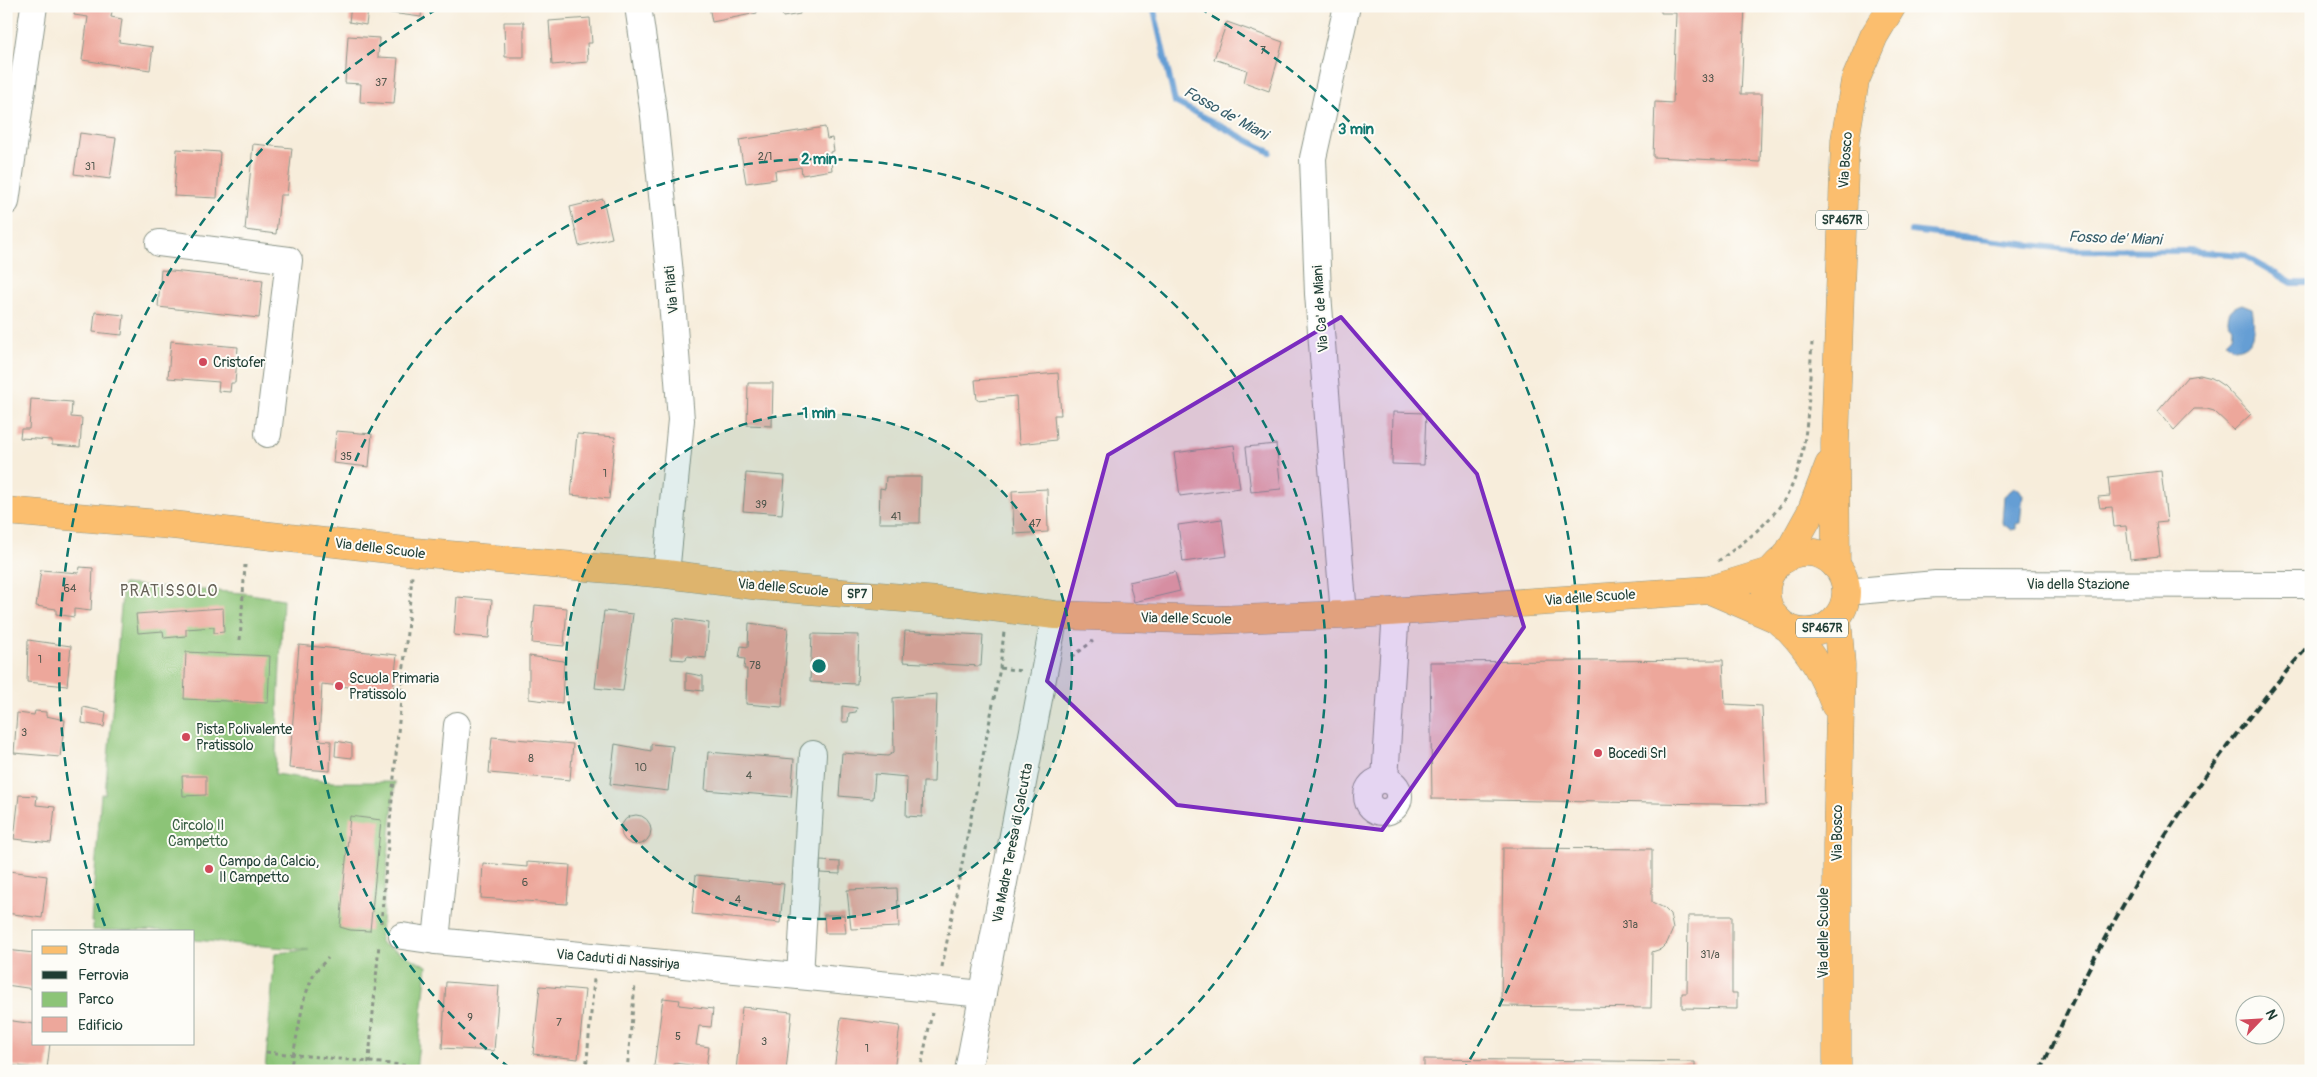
<svg xmlns="http://www.w3.org/2000/svg" width="2317" height="1077" font-family="Pangolin,sans-serif">
	<rect width="100%" height="100%" fill="#fdfcf7"/>
	<filter id="ink" filterUnits="userSpaceOnUse"><feTurbulence type="fractalNoise" baseFrequency=".02" numOctaves="2"/><feDisplacementMap in="SourceGraphic" scale="10" xChannelSelector="R" yChannelSelector="G"/><feConvolveMatrix kernelMatrix="1 2 1 2 8 2 1 2 1" color-interpolation-filters="sRGB"/></filter>
	<filter id="wash" filterUnits="userSpaceOnUse"><feTurbulence type="fractalNoise" baseFrequency=".0096" numOctaves="4" result="noise"/><feDisplacementMap in="SourceGraphic" scale="20" xChannelSelector="R" yChannelSelector="G"/><feGaussianBlur stdDeviation="1.12" result="paint"/><feColorMatrix in="noise" values="0 0 0 0 0 0 0 0 0 0 0 0 0 0 0 0 0 1.4 0 .05"/><feComposite in="paint" operator="in"/></filter>
	<g filter="url(#wash)">
		<rect width="100%" height="100%" fill="#f7eddb"/>
		<polygon fill="#8cc477" stroke="#568056" points="123,584 243,593 283,599 275,774 331,782 395,782 380,943 427,966 416,1071 265,1071 275,953 309,950 194,940 194,931 93,930 93,922 91,922 101,794 105,794"/>
		<g fill="#659ed4" stroke="#426e84">
			<path d="M2242,304L2252,308C2255,326 2256,348 2233,349L2226,342L2232,336L2233,327L2228,321C2228,310 2233,307 2242,304Z"/>
			<polygon points="2014,488 2019,489 2023,495 2020,523 2016,524 2016,529 2011,530 2002,523 2004,496"/>
		</g>
		<g fill="none" stroke-linecap="round" stroke-linejoin="round">
			<g stroke="#659ed4" stroke-width="6">
				<polyline points="1153,6 1175,102 1270,152"/>
				<polyline points="1911,231 2074,250 2187,251 2243,255 2292,283 2311,283"/>
			</g>
		</g>
		<g id="blocks">
			<g fill="#eda79b">
				<polygon points="75,6 113,6 111,17 122,19 119,42 153,47 150,70 82,60 88,17 74,15"/>
				<polygon points="351,6 422,6 421,17 368,10 366,25 349,22"/>
				<polygon points="709,6 756,6 757,13 712,22"/>
				<polygon points="780,6 799,6 800,14 783,17"/>
				<polygon points="1661,6 1745,6 1741,94 1762,94 1760,162 1653,157 1655,102 1673,103 1676,13 1661,13"/>
				<polygon points="590,18 592,43 587,43 588,62 552,65 549,21"/>
				<polygon points="504,22 524,22 524,57 505,57"/>
				<polygon points="1227,22 1283,42 1269,91 1244,82 1247,70 1214,59"/>
				<polygon points="348,36 379,38 378,57 398,58 394,104 360,102 361,84 345,83"/>
				<polygon points="825,127 827,139 832,138 834,151 830,152 832,170 802,175 801,167 775,171 776,179 746,183 739,140"/>
				<polygon points="80,133 116,138 110,179 74,174"/>
				<polygon points="253,144 292,148 287,195 280,195 276,234 245,230"/>
				<polygon points="177,149 220,152 217,198 174,196"/>
				<polygon points="603,199 612,238 579,246 570,207"/>
				<polygon points="161,270 263,280 259,318 158,307"/>
				<polygon points="95,312 124,315 122,335 93,332"/>
				<polygon points="171,341 238,347 235,383 231,383 230,392 218,391 219,382 168,378"/>
				<polygon points="1058,373 1061,415 1054,415 1056,440 1019,444 1016,396 977,400 975,380"/>
				<polygon points="2200,375 2212,378 2224,386 2251,414 2234,430 2214,411 2207,409 2194,409 2174,430 2158,411 2187,377"/>
				<polygon points="748,383 773,383 772,426 747,425"/>
				<polygon points="31,399 72,402 71,417 82,418 80,447 52,445 52,440 20,438 21,429 29,429"/>
				<polygon points="1393,412 1426,413 1424,465 1392,464"/>
				<polygon points="336,431 372,434 369,467 333,463"/>
				<polygon points="577,434 615,437 609,499 571,495"/>
				<polygon points="1276,444 1281,489 1251,492 1246,447"/>
				<polygon points="1234,445 1240,488 1180,496 1174,453"/>
				<polygon points="2161,471 2167,522 2156,523 2160,556 2130,559 2126,526 2114,527 2112,507 2100,508 2098,497 2110,496 2108,477"/>
				<polygon points="746,473 785,476 782,514 743,511"/>
				<polygon points="886,477 921,477 920,523 879,523 880,488 885,489"/>
				<polygon points="1047,489 1048,532 1014,534 1012,491"/>
				<polygon points="1222,519 1227,556 1183,562 1178,525"/>
				<polygon points="80,567 93,568 91,611 74,609 74,617 56,614 56,609 36,606 41,570 79,573"/>
				<polygon points="1175,572 1180,591 1134,602 1129,582"/>
				<polygon points="457,597 492,600 489,638 454,635"/>
				<polygon points="535,605 567,608 564,646 532,643"/>
				<polygon points="223,608 224,632 214,633 214,627 186,629 186,636 164,638 163,631 138,633 136,614"/>
				<polygon points="604,611 633,614 623,691 595,688"/>
				<polygon points="674,618 709,623 706,658 687,656 686,660 671,659"/>
				<polygon points="749,623 788,628 782,707 746,704 747,669 744,669 745,659 739,658 741,646 748,647"/>
				<polygon points="905,631 983,635 981,666 903,662"/>
				<polygon points="812,634 859,635 857,684 810,682"/>
				<polygon points="28,640 71,646 67,686 27,682"/>
				<polygon points="299,645 397,655 393,692 322,684 319,740 331,741 330,771 289,768"/>
				<polygon points="186,652 270,656 268,703 184,699"/>
				<polygon points="529,656 564,661 562,703 529,699"/>
				<polygon points="1723,660 1725,704 1762,706 1766,805 1432,799 1430,662"/>
				<polygon points="686,673 703,676 703,691 686,689"/>
				<polygon points="937,694 934,782 923,782 922,817 906,816 907,777 875,774 873,799 839,796 842,753 888,756 894,752 893,698"/>
				<polygon points="842,706 857,708 856,712 849,713 848,722 842,722"/>
				<polygon points="83,707 106,712 104,727 82,723"/>
				<polygon points="35,711 46,712 46,716 65,720 60,757 14,753 17,713 34,715"/>
				<polygon points="492,737 573,744 570,780 489,773"/>
				<polygon points="336,741 352,744 352,758 335,756"/>
				<polygon points="615,744 651,751 651,744 673,746 668,791 610,784"/>
				<polygon points="708,752 794,759 791,797 705,790"/>
				<polygon points="182,776 206,776 206,795 183,796"/>
				<polygon points="19,795 37,796 36,805 55,807 51,843 14,839"/>
				<circle cx="636" cy="830" r="15"/>
				<polygon points="350,816 381,820 370,931 350,930 340,927"/>
				<polygon points="1503,848 1652,849 1652,902 1664,908 1670,914 1673,929 1667,943 1661,949 1652,952 1651,1008 1501,1006"/>
				<polygon points="820,861 840,862 840,874 820,873"/>
				<polygon points="527,862 570,865 567,904 481,898 483,863 527,867"/>
				<polygon points="9,871 47,876 42,918 6,913"/>
				<polygon points="696,875 784,884 780,923 692,914"/>
				<polygon points="897,888 899,927 851,929 847,890"/>
				<polygon points="824,915 844,915 846,933 825,933"/>
				<polygon points="1688,916 1732,916 1732,993 1737,993 1737,1009 1682,1008 1682,993 1687,993"/>
				<polygon points="6,950 34,953 34,989 6,985"/>
				<polygon points="446,982 499,986 494,1051 442,1048"/>
				<polygon points="540,986 585,990 578,1059 533,1054"/>
				<polygon points="663,998 680,1000 679,1005 713,1009 711,1027 699,1026 696,1045 709,1047 706,1067 674,1063 674,1069 654,1066"/>
				<polygon points="742,1007 792,1012 786,1071 736,1071"/>
				<polygon points="841,1018 900,1026 894,1071 834,1071"/>
				<polygon points="6,1020 34,1024 34,1043 50,1043 47,1069 6,1065"/>
				<polygon points="1424,1059 1695,1062 1695,1071 1424,1071"/>
			</g>
		</g>
	</g>
	<g filter="url(#ink)">
		<use href="#blocks" fill-opacity="0" stroke="#8b9588" stroke-width="1"/>
		<g fill="none" stroke-linecap="round" stroke-linejoin="round">
			<g stroke="#8b9588" stroke-width="28">
				<g id="minor">
					<polyline points="638,6 654,116 670,274 681,420 666,574"/>
					<polyline points="6,202 34,6"/>
					<polyline points="159,243 289,260 268,434"/>
					<polyline points="1846,592 1936,584 2311,585"/>
					<polyline points="1344,615 1318,294 1313,158 1347,6"/>
					<polyline points="457,725 436,941 983,994"/>
					<polyline points="1385,779 1396,611"/>
					<circle cx="1383" cy="796" r="16"/>
					<polyline points="402,936 436,941"/>
					<polyline points="800,976 813,754"/>
					<polyline points="968,1071 1055,615"/>
				</g>
			</g>
			<g stroke="#8b9588" stroke-width="29">
				<g id="major">
					<polyline points="6,511 172,525 415,552 666,574 759,586 951,602 1055,615 1213,620 1344,615 1710,590 1772,571"/>
					<circle cx="1806" cy="592" r="40"/>
					<polyline points="1785,559 1811,512 1829,465"/>
					<polyline points="1836,566 1835,444 1845,140 1855,81 1874,36 1892,6"/>
					<polyline points="1710,590 1777,619"/>
					<polyline points="1837,617 1841,665 1837,846 1837,1071"/>
					<path d="M1788,628C1813,655 1822,672 1835,705"/>
				</g>
			</g>
			<g stroke="#8b9588" stroke-width="3" stroke-dasharray="4 4" stroke-linecap="butt">
				<path d="M1718,561C1742,544 1766,526 1783,502C1811,460 1808,392 1812,343"/>
				<polyline points="240,640 245,565"/>
				<polyline points="1072,657 1093,641"/>
				<polyline points="1000,668 1022,671"/>
				<polyline points="381,923 412,576"/>
				<polyline points="942,967 1000,668 1004,632"/>
				<polyline points="266,1052 464,1071"/>
				<polyline points="290,1071 304,999 314,973 328,958"/>
				<polyline points="368,1071 379,944"/>
				<polyline points="586,1071 594,979"/>
				<polyline points="627,1071 635,984"/>
				<polyline points="920,1071 932,1013"/>
			</g>
			<use href="#minor" stroke="#fff" stroke-width="26"/>
			<use href="#major" stroke="#fbbe6e" stroke-width="28"/>
			<path stroke="#1f3d34" stroke-width="4" stroke-dasharray="8 4" stroke-linecap="butt" d="M2041,1071C2107,915 2199,770 2311,643"/>
		</g>
	</g>
	<path fill="#7b2cbf" fill-opacity="0.2" stroke="#7b2cbf" stroke-width="4" stroke-linejoin="round" d="M1341,317L1477,474L1524,627L1382,830L1177,805L1047,681L1108,455Z"/>
	<circle cx="819" cy="666" r="253" fill="#0f766e" fill-opacity=".12"/>
	<g fill="none" stroke="#0f766e" stroke-width="2.5" stroke-dasharray="9 6">
		<circle cx="819" cy="666" r="253"/>
		<path d="M510 1068A507 507 0 1 1 1128 1068"/>
		<path d="M105 926A760 760 0 0 1 439 8M1199 8A760 760 0 0 1 1464 1069"/>
	</g>
	<g fill="#d1495b" stroke="#fdfcf7" stroke-width="2">
		<circle cx="203" cy="362" r="5"/>
		<circle cx="339" cy="686" r="5"/>
		<circle cx="186" cy="737" r="5"/>
		<circle cx="1598" cy="753" r="5"/>
		<circle cx="209" cy="869" r="5"/>
	</g>
	<g text-anchor="middle" stroke-width="4" stroke-linejoin="round" paint-order="stroke">
		<g font-size="11" fill="#52584e">
			<text x="1263" y="54">7</text>
			<text x="1708" y="82">33</text>
			<text x="381" y="86">37</text>
			<text x="765" y="160">2/1</text>
			<text x="90" y="170">31</text>
			<text x="346" y="460">35</text>
			<text x="605" y="477">1</text>
			<text x="761" y="508">39</text>
			<text x="896" y="520">41</text>
			<text x="1035" y="527">47</text>
			<text x="70" y="592">64</text>
			<text x="40" y="663">1</text>
			<text x="755" y="669">78</text>
			<text x="24" y="736">3</text>
			<text x="531" y="762">8</text>
			<text x="641" y="771">10</text>
			<text x="749" y="779">4</text>
			<text x="525" y="886">6</text>
			<text x="738" y="903">4</text>
			<text x="1630" y="928">31a</text>
			<text x="1710" y="958">31/a</text>
			<text x="470" y="1021">9</text>
			<text x="559" y="1026">7</text>
			<text x="678" y="1040">5</text>
			<text x="764" y="1045">3</text>
			<text x="867" y="1052">1</text>
		</g>
		<g fill="#fdfcf7" stroke="#62766e" stroke-width="1">
			<rect x="1816" y="210.5" width="52" height="19" rx="4"/>
			<rect x="842" y="584.5" width="30" height="19" rx="4"/>
			<rect x="1796" y="618.5" width="52" height="19" rx="4"/>
		</g>
		<g font-size="12" font-weight="bold" fill="#1f3d34">
			<text x="1842" y="224">SP467R</text>
			<text x="857" y="598">SP7</text>
			<text x="1822" y="632">SP467R</text>
		</g>
		<g font-size="14" fill="#1f3d34" stroke="#fdfcf7">
			<text transform="translate(1845 160) rotate(-86)" y="5">Via Bosco</text>
			<text transform="translate(671 290) rotate(-95)" y="5">Via Pilati</text>
			<text transform="translate(1320 309) rotate(-94)" y="5">Via Ca' de Miani</text>
			<text transform="translate(380 548) rotate(7)" y="5">Via delle Scuole</text>
			<text x="2078" y="589">Via della Stazione</text>
			<text transform="translate(783 587) rotate(5)" y="5">Via delle Scuole</text>
			<text transform="translate(1590 597) rotate(-4)" y="5">Via delle Scuole</text>
			<text transform="translate(1186 618) rotate(1)" y="5">Via delle Scuole</text>
			<text transform="translate(1837 833) rotate(-90)" y="5">Via Bosco</text>
			<text transform="translate(1012 843) rotate(-79)" y="5">Via Madre Teresa di Calcutta</text>
			<text transform="translate(1823 933) rotate(-90)" y="5">Via delle Scuole</text>
			<text transform="translate(618 959) rotate(5)" y="5">Via Caduti di Nassiriya</text>
		</g>
		<g font-size="14" fill="#1f3d34" stroke="#fdfcf7" text-anchor="start">
			<text x="213" y="367">Cristofer</text>
			<text x="349" y="683">Scuola Primaria<tspan x="349" dy="16">Pratissolo</tspan></text>
			<text x="196" y="734">Pista Polivalente<tspan x="196" dy="16">Pratissolo</tspan></text>
			<text x="1608" y="758">Bocedi Srl</text>
			<text x="219" y="866">Campo da Calcio,<tspan x="219" dy="16">Il Campetto</tspan></text>
		</g>
		<g font-size="14" fill="#3a5f45" stroke="#fdfcf7">
			<text x="198" y="830">Circolo Il<tspan x="198" dy="16">Campetto</tspan></text>
		</g>
		<g font-size="15" font-style="italic" fill="#385f6c" stroke="#fdfcf7">
			<text transform="translate(1226 113) rotate(29)" y="5">Fosso de' Miani</text>
			<text transform="translate(2115 238) rotate(2)" y="5">Fosso de' Miani</text>
		</g>
		<g font-size="16" letter-spacing="1" fill="#676258" stroke="#fdfcf7">
			<text x="169" y="596">PRATISSOLO</text>
		</g>
	</g>
	<circle cx="819" cy="666" r="8" fill="#0f766e" stroke="#fdfcf7" stroke-width="2.5"/>
	<g font-size="15" text-anchor="middle" font-weight="bold" fill="#0f766e" stroke="#fdfcf7" stroke-width="4" stroke-linejoin="round" paint-order="stroke">
		<text x="1356" y="134">3 min</text>
		<text x="819" y="164">2 min</text>
		<text x="819" y="418">1 min</text>
	</g>
	<rect width="2317" height="1077" fill="none" stroke="#fdfcf7" stroke-width="25"/>
	<rect x="32" y="930" width="162" height="115" fill="#fdfcf7" stroke="#a4b0a9"/>
	<rect x="42" y="946" width="25" height="8" fill="#fbbe6e" stroke="#a4b0a9"/>
	<text x="78" y="954" font-size="15" fill="#1f3d34">Strada</text>
	<rect x="42" y="971" width="25" height="8" fill="#1f3d34" stroke="#a4b0a9"/>
	<text x="78" y="980" font-size="15" fill="#1f3d34">Ferrovia</text>
	<rect x="42" y="992" width="25" height="15" fill="#8cc477" stroke="#a4b0a9"/>
	<text x="78" y="1004" font-size="15" fill="#1f3d34">Parco</text>
	<rect x="42" y="1017" width="25" height="15" fill="#eda79b" stroke="#a4b0a9"/>
	<text x="78" y="1030" font-size="15" fill="#1f3d34">Edificio</text>
	<g transform="translate(2260 1020) rotate(65)"><circle r="24" fill="#fdfcf7" stroke="#a4b0a9"/>
	<path d="M0-4L9 19L0 12L-9 19Z" fill="#d1495b"/>
	<text y="-8" font-size="14" font-weight="bold" text-anchor="middle" fill="#1f3d34">N</text>
	</g>
</svg>
